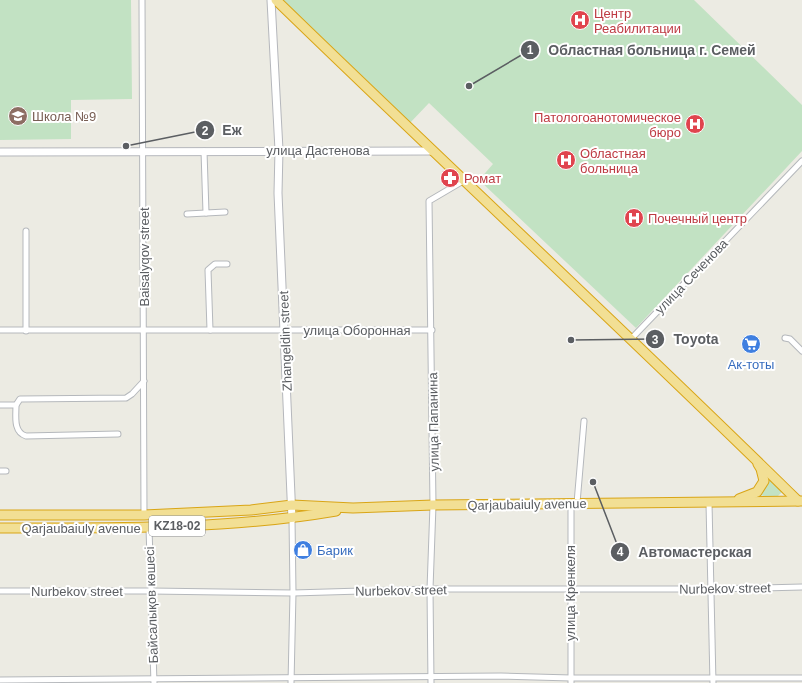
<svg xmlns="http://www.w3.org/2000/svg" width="802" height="683" font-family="Helvetica,sans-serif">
	<rect width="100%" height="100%" fill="#ecebe3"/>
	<g fill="#c2e2c3">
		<polygon points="0,0 131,0 132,99 71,100 71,139 0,140"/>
		<polygon points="281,0 694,0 802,105 802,151 636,328 479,180 493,164 429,103 408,125"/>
		<polygon points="767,469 782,492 777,497 754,495"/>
	</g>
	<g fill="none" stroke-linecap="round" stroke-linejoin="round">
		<g stroke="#b5b8bc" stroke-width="7">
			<g id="street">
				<polyline points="142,0 144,515"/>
				<polyline points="204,151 206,213 225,212"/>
				<polyline points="187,214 206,213"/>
				<polyline points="26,231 26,331"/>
				<polyline points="0,330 432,330"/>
				<polyline points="210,330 208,270 215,264 227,264"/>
				<polyline points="785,338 790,339 802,351"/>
				<polyline points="631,339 802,161"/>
				<polyline points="0,405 16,405 20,399 126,398 132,394 144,381"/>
				<path d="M16,405C16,416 13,432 26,436L118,434"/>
				<polyline points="0,471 6,471"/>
				<polyline points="577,503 584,421"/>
				<polyline points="709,503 713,683"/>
				<polyline points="571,504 571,683"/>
				<polyline points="149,528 154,683"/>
				<polyline points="0,591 151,591 293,593 430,589 712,589 802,587"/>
				<polyline points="0,680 501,676 571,678 802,678"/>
				<polyline points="291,683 293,593 292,519"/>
				<polyline points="431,683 430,589 433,505 429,201 463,181"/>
			</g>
		</g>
		<g stroke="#b5b7bc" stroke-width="9">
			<g id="secondary">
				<polyline points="271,0 279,150 278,193 292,519"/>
				<polyline points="0,152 432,151"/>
			</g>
		</g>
		<g stroke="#d9a516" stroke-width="11">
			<g id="highway">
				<path d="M276,0C449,168 626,332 798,501"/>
				<polyline points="739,499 757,492 764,481 761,469 758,464"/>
				<polyline points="0,515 144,515 251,510 292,505 353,508 433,505 802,501"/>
				<path d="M0,528C112,528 225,530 336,511"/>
			</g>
		</g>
		<use href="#street" stroke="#fff" stroke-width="5"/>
		<use href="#secondary" stroke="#fff" stroke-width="7"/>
		<use href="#highway" stroke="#f2df94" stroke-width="9"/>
	</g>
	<defs>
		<g id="hospital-disc" transform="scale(1)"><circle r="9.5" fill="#e0444e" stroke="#fff"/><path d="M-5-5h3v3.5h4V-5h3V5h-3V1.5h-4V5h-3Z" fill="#fff"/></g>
		<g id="school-disc" transform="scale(1)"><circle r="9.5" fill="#8d6e63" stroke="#fff"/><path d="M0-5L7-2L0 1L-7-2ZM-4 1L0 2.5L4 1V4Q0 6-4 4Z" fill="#fff"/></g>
		<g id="pharmacy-disc" transform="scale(1)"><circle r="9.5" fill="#e0444e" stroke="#fff"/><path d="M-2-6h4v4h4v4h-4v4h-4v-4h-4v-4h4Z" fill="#fff"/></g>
		<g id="supermarket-disc" transform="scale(1)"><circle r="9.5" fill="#3f7fe0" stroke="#fff"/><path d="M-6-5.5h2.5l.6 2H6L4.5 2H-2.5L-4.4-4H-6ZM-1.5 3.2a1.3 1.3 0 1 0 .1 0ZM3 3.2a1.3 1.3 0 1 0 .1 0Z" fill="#fff"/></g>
		<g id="shop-disc" transform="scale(1)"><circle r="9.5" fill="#3f7fe0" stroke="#fff"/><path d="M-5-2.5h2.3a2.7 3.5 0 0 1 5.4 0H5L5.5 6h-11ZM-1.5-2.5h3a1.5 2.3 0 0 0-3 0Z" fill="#fff"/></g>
	</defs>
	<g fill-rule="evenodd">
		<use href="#hospital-disc" x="580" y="20"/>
		<use href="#school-disc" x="18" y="116"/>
		<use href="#hospital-disc" x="695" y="124"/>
		<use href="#hospital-disc" x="566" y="160"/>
		<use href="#pharmacy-disc" x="450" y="178"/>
		<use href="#hospital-disc" x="634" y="218"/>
		<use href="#supermarket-disc" x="751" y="344"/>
		<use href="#shop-disc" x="303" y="550"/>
	</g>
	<g text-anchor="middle" stroke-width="4" stroke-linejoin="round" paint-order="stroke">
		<rect fill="#fff" stroke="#8c8e91" stroke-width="1" x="149" y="516" width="56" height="20" rx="3"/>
		<g font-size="12" font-weight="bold" fill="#5b5e62">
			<text x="177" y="530">KZ18-02</text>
		</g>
		<g font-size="13" fill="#be3a42" stroke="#fff" text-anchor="start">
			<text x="594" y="18">Центр<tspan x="594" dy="15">Реабилитации</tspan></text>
			<text x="681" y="122" text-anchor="end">Патологоанотомическое<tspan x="681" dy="15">бюро</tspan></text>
			<text x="580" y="158">Областная<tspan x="580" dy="15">больница</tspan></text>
			<text x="464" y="183">Ромат</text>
			<text x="648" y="223">Почечный центр</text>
		</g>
		<g font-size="13" fill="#785e54" stroke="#fff" text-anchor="start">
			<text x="32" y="121">Школа №9</text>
		</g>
		<g font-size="13" fill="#5b5e62" stroke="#fff">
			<text x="318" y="155">улица Дастенова</text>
			<text transform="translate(144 257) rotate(-90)" y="5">Baisalyqov street</text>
			<text transform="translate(691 276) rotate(-46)" y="5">улица Сеченова</text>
			<text x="357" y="335">улица Оборонная</text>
			<text transform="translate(285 341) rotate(-92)" y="5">Zhangeldin street</text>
			<text transform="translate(433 422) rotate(-91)" y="5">улица Папанина</text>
			<text transform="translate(527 504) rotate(-1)" y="5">Qarjaubaiuly avenue</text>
			<text x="81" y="533">Qarjaubaiuly avenue</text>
			<text transform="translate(725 588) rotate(-1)" y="5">Nurbekov street</text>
			<text transform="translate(401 590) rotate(-1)" y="5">Nurbekov street</text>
			<text x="77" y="596">Nurbekov street</text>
			<text transform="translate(570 593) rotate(-90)" y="5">улица Кренкеля</text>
			<text transform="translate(151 605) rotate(-92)" y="5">Байсалықов көшесі</text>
		</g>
		<g font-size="13" fill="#366cbe" stroke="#fff">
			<text x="751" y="369">Ак-тоты</text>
			<text x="317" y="555" text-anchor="start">Барик</text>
		</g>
	</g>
	<path fill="none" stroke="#5b5e62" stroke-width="1.5" d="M469 86L530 50M126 146L205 130M571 340L655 339M593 482L620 552"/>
	<g fill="#5b5e62" stroke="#fff" stroke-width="1.5">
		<circle cx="469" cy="86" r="4"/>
		<circle cx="126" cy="146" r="4"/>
		<circle cx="571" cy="340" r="4"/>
		<circle cx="593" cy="482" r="4"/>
		<circle cx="530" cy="50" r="10"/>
		<circle cx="205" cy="130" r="10"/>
		<circle cx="655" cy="339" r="10"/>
		<circle cx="620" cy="552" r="10"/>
	</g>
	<g font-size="12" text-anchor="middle" font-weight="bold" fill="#fff">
		<text x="530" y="54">1</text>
		<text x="205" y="135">2</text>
		<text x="655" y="344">3</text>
		<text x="620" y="556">4</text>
	</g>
	<g font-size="14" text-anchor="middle" font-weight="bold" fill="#5b5e62" stroke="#fff" stroke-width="4" stroke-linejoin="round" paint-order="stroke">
		<text x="652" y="55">Областная больница г. Семей</text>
		<text x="232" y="135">Еж</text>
		<text x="696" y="344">Toyota</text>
		<text x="695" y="557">Автомастерская</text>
	</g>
</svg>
